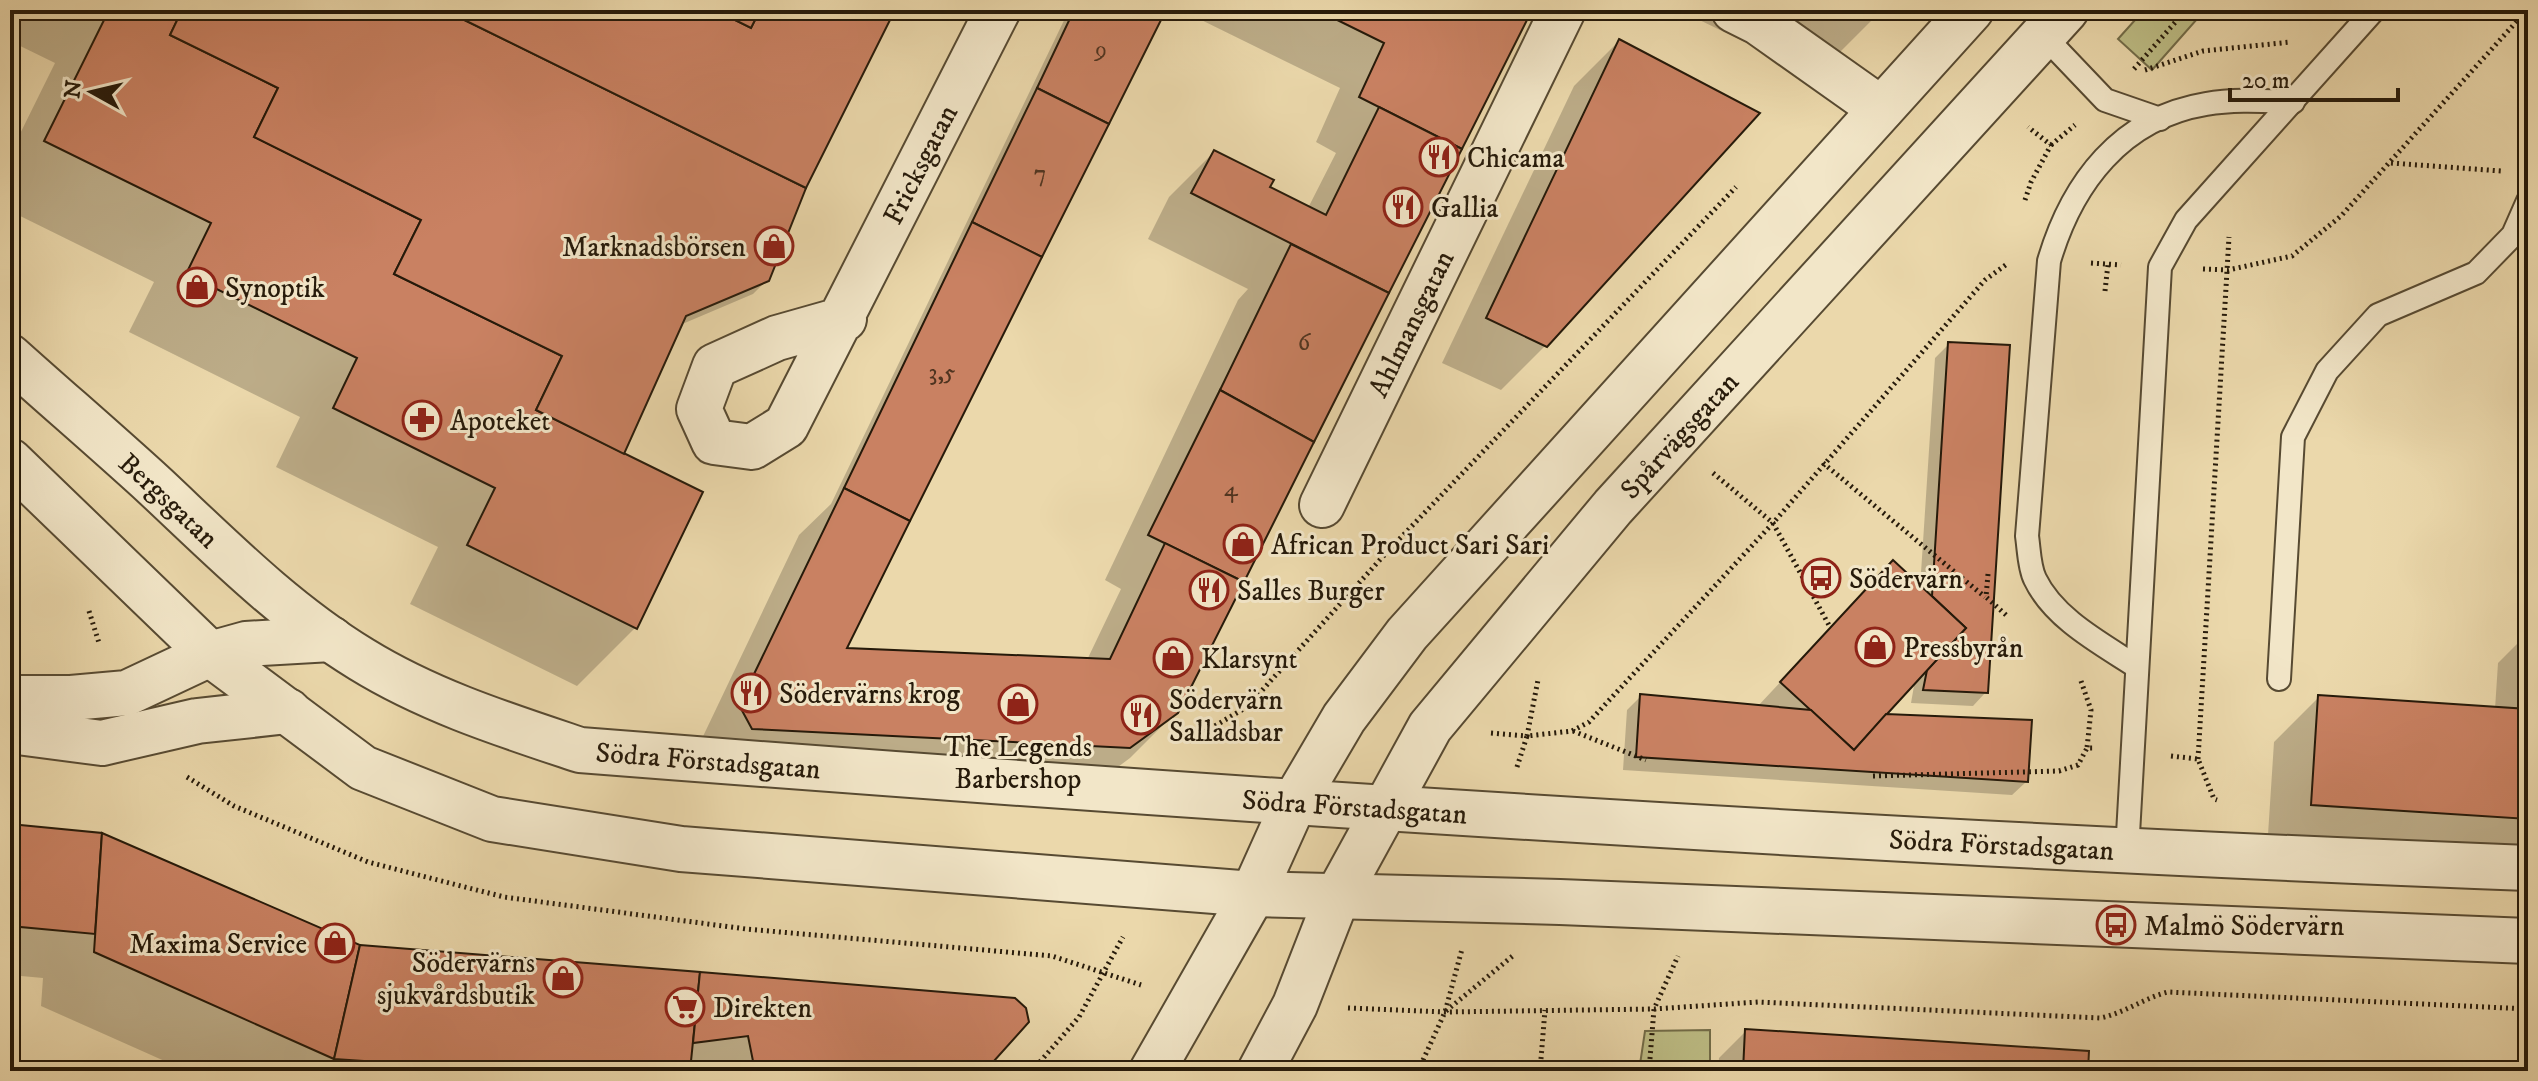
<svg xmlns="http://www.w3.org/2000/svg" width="2538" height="1081" font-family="'IM FELL DW Pica',serif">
	<rect width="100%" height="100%" fill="#ebd8ab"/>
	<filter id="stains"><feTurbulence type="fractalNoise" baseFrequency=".0025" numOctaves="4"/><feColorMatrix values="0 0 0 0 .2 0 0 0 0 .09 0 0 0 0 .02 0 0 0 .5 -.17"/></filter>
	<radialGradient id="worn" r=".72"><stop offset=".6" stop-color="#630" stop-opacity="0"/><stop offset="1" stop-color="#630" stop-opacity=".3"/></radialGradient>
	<g fill="#bdbd85" stroke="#726c48" stroke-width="2">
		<polygon points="2144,10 2205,10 2152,70 2118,39"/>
		<polygon points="1710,1030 1710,1071 1639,1071 1645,1031"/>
	</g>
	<g fill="#0003">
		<polygon points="22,10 892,10 805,188 767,280 753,294 680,325 623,452 635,628 577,686 410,604 438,547 276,467 300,417 129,332 154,282 10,211 10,154 55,63 10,41"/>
		<polygon points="1069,10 1171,10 1156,25 844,649 1087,660 1121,589 1105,580 1238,300 1248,289 1148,239 1169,197 1214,152 1267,188 1308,208 1336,153 1316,142 1340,88 1181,10 1507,10 1525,19 1176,712 1130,758 1083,793 696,751 799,535 831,504"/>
		<polygon points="1679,10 1882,10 1830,62 1796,67"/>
		<polygon points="1619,41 1546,345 1501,390 1442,363 1574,86"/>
		<polygon points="1949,344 1986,692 1973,706 1911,703 1915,680 1882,716 2026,782 2012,795 1623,770 1627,710 1641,696 1757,707 1893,562 1920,588 1935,358"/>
		<polygon points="2528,633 2528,866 2267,850 2274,742 2319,697 2495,709 2498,663"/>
		<polygon points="10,826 102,835 359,947 1014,1000 982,1071 187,1071 41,1006 43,978 10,975"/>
		<polygon points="1746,1031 2086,1071 1718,1071 1719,1058"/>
	</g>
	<g fill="#c98162" stroke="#261a0a" stroke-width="2">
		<polygon points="109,10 182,10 170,35 278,88 254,137 421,220 394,274 562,356 536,410 703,492 637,629 467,545 495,488 333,408 357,358 186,274 211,223 44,141"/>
		<polygon points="182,10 444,10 806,188 769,281 686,316 624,454 536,410 562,356 394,274 421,220 254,137 278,88 170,35"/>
		<polygon points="444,10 715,10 751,28 760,10 895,10 806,188"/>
		<polygon points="715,10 760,10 751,28"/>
		<polygon points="1074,10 1166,10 1109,124 1037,88"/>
		<polygon points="1317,10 1511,10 1528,18 1462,149 1359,97 1384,43"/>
		<polygon points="1619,39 1760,113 1547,347 1486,318"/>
		<polygon points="1037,88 1109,124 1042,257 972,222"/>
		<polygon points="1379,107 1462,149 1389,293 1191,193 1214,150 1274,180 1270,187 1326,215"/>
		<polygon points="972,222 1042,257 910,521 844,488"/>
		<polygon points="1291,244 1389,293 1314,442 1220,390"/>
		<polygon points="1948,342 2010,345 1988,693 1923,690 1927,670 1966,628 1932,596"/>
		<polygon points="1220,390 1314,442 1244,582 1148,535"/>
		<polygon points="844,488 910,521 847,648 1110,659 1165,543 1244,582 1178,713 1130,748 752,729 739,705"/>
		<polygon points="1893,560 1966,628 1854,750 1780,682"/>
		<polygon points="1640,694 1811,710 1854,750 1886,714 2032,720 2028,782 1636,757"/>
		<polygon points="2318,695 2528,709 2528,819 2311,805"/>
		<polygon points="10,824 102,833 95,934 10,926"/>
		<polygon points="102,833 360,945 334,1059 94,952"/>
		<polygon points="360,945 700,972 690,1071 513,1071 334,1059"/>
		<polygon points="700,972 1015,998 1026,1008 1029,1022 985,1071 755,1071 748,1036 693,1043"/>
		<polygon points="1745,1029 2089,1051 2088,1071 1743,1071"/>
		<polygon points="2200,1061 2337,1071 2200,1071"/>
		<polygon points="85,1066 161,1071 84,1071"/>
	</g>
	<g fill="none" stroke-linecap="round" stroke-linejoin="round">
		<g stroke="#574a32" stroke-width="26">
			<g id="service">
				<polyline points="2043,35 2105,100 2160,119"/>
				<path d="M2137,667C2102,644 2054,619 2035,579C2029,567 2029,549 2027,536L2049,261C2072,183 2121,118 2206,104C2234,99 2264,101 2293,102"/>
				<polyline points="2279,679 2293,437 2327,371 2378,315 2476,273 2513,235 2528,201"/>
				<polyline points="2127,852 2160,267 2186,220 2374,10"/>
			</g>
		</g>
		<g stroke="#574a32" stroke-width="48">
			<g id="minor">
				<polyline points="1734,10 1758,22 1881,109"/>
				<path id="s1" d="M844,319L777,338L715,366L699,409L714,442L752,447L786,426L998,10"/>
				<path id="s2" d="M1322,505L1563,10"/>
				<polyline points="10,698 71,698 127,693 210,654 246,644 331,639"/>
				<polyline points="10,731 102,743 197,721 288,711"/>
			</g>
		</g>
		<g stroke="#574a32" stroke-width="48">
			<g id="tertiary">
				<path id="s3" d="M10,357C59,401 108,443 156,487C221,548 284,612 361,659C429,701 505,725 580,750C1229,801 1878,843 2528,868"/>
				<polyline points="10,461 210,654 363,768 492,819 681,849 1253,894 1560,902 2528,941"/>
				<polyline points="1152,1071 1253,894 1294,803 1344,718 1407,634 1971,10"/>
				<path id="s4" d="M1260,1071L1295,1005L1338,895L1430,727L1613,507L2066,10"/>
			</g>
		</g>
		<g stroke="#261a0a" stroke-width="5" stroke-dasharray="2 4" stroke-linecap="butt">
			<polyline points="2134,69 2186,10"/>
			<polyline points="2145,70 2203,51 2291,42"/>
			<polyline points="2051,145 2075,125"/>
			<polyline points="2391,163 2501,171"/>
			<polyline points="2025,200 2031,182 2051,145 2028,127"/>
			<polyline points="2091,263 2121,265"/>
			<polyline points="2203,269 2228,270 2292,256 2341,216 2527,10"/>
			<polyline points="2105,291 2108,264"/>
			<polyline points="1823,463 1985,597"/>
			<polyline points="1713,473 1773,523 1830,627"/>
			<polyline points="1988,574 1986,597 2006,615"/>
			<polyline points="89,611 99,643"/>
			<polyline points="2081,681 2091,710 2087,748 2093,748"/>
			<polyline points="1260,709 1247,707 1387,552 1736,187"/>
			<polyline points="1573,731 1646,760"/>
			<polyline points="1491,733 1527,736 1538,680"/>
			<polyline points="1189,741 1247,707"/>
			<polyline points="2171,756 2198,759 2214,799 2217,800"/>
			<polyline points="2198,759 2229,237"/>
			<polyline points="1517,767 1527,736 1572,731 1589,722 1773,523 1985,280 2007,264"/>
			<polyline points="1873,776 2059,771 2078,765 2087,748"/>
			<polyline points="187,777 234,806 368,862 504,897 746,929 1052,956 1141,985"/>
			<path d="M1348,1008L1445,1012L1654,1009L1758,1002L2100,1018C2125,1013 2144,998 2168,992L2528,1009"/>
			<polyline points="1446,1011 1515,954"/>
			<polyline points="1032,1071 1079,1017 1123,937"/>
			<polyline points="1418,1071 1445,1012 1462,949"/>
			<polyline points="1540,1071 1545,1010"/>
			<polyline points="1649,1071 1654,1009 1678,956"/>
		</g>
		<use href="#service" stroke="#f2e6c8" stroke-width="22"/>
		<use href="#minor" stroke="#f2e6c8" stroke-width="44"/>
		<use href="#tertiary" stroke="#f2e6c8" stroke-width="44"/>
	</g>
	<defs>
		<g id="restaurant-ring" transform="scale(2)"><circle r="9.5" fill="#f2e6c8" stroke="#8f2418" stroke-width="1.5"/><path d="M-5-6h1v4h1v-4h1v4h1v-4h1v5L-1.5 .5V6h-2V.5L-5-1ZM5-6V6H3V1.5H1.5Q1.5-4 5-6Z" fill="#8f2418"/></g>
		<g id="shop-ring" transform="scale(2)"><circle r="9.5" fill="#f2e6c8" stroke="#8f2418" stroke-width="1.5"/><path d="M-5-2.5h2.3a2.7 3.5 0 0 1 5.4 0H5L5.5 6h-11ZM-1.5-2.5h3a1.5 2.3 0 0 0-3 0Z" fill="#8f2418"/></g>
		<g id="pharmacy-ring" transform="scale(2)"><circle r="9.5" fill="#f2e6c8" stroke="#8f2418" stroke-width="1.5"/><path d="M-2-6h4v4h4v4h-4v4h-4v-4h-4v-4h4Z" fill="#8f2418"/></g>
		<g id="bus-ring" transform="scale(2)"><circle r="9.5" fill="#f2e6c8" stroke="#8f2418" stroke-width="1.5"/><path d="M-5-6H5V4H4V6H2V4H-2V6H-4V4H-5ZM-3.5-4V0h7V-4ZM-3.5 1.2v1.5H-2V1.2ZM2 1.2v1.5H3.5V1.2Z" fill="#8f2418"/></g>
		<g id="supermarket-ring" transform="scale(2)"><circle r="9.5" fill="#f2e6c8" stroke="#8f2418" stroke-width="1.5"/><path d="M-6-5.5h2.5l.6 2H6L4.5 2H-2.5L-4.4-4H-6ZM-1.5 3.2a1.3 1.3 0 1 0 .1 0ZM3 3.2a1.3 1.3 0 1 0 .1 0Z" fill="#8f2418"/></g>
	</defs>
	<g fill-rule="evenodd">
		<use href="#restaurant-ring" x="1439" y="157"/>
		<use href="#restaurant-ring" x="1403" y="207"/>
		<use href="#shop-ring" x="774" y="246"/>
		<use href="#shop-ring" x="197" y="287"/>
		<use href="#pharmacy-ring" x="422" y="420"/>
		<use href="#shop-ring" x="1243" y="544"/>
		<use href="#bus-ring" x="1821" y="578"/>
		<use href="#restaurant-ring" x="1209" y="590"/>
		<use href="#shop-ring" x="1875" y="647"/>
		<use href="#shop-ring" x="1173" y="658"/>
		<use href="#restaurant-ring" x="751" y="693"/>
		<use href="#shop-ring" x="1018" y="704"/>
		<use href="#restaurant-ring" x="1141" y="715"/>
		<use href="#bus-ring" x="2116" y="925"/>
		<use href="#shop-ring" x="335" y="943"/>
		<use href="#shop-ring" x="563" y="978"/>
		<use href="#supermarket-ring" x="685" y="1007"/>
	</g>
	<g text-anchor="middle" stroke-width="6" stroke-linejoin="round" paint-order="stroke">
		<g font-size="24" fill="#4f3420">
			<text x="1101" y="57">9</text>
			<text x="1040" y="181">7</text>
			<text x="1304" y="350">6</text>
			<text x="942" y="380">3,5</text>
			<text x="1231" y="496">4</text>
		</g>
		<g font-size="28" fill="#261a0a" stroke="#f2e6c8" text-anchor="start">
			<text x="1467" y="167">Chicama</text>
			<text x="1431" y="217">Gallia</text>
			<text x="746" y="256" text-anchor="end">Marknadsbörsen</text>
			<text x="225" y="297">Synoptik</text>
			<text x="450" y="430">Apoteket</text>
			<text x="1271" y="554">African Product Sari Sari</text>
			<text x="1849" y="588">Södervärn</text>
			<text x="1237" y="600">Salles Burger</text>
			<text x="1903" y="657">Pressbyrån</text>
			<text x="1201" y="668">Klarsynt</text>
			<text x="779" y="703">Södervärns krog</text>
			<text x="1169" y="709">Södervärn<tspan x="1169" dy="32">Salladsbar</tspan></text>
			<text x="1018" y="756" text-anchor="middle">The Legends<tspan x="1018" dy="32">Barbershop</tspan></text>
			<text x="2144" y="935">Malmö Södervärn</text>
			<text x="307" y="953" text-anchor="end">Maxima Service</text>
			<text x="535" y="972" text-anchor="end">Södervärns<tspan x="535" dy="32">sjukvårdsbutik</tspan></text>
			<text x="713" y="1017">Direkten</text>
		</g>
		<g font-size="28" fill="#261a0a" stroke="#f2e6c8">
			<text dy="10" stroke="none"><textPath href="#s1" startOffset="592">Fricksgatan</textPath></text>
			<text dy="10" stroke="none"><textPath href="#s2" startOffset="202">Ahlmansgatan</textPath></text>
			<text dy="10" stroke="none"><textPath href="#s4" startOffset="768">Spårvägsgatan</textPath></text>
			<text dy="10" stroke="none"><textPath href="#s3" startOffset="214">Bergsgatan</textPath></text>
			<text dy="10" stroke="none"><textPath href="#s3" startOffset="830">Södra Förstadsgatan</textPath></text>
			<text dy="10" stroke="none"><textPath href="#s3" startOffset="1478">Södra Förstadsgatan</textPath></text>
			<text dy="10" stroke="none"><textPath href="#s3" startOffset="2126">Södra Förstadsgatan</textPath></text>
		</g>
	</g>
	<rect width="2538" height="1081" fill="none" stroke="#ebd8ab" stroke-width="40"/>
	<rect x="12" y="12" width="2514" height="1057" fill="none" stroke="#261a0a" stroke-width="4"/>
	<rect x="20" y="20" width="2498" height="1041" fill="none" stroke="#261a0a" stroke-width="2"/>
	<g transform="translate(92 92) rotate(278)" stroke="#f2e6c8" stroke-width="6" paint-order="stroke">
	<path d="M0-6L14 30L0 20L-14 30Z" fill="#261a0a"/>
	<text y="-12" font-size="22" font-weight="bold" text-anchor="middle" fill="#261a0a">N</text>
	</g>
	<path d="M2230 88v12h168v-12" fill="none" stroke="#261a0a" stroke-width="4"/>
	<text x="2242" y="88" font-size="24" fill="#261a0a" stroke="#f2e6c8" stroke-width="6" paint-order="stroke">20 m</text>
	<rect width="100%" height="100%" filter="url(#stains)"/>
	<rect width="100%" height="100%" fill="url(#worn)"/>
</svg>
